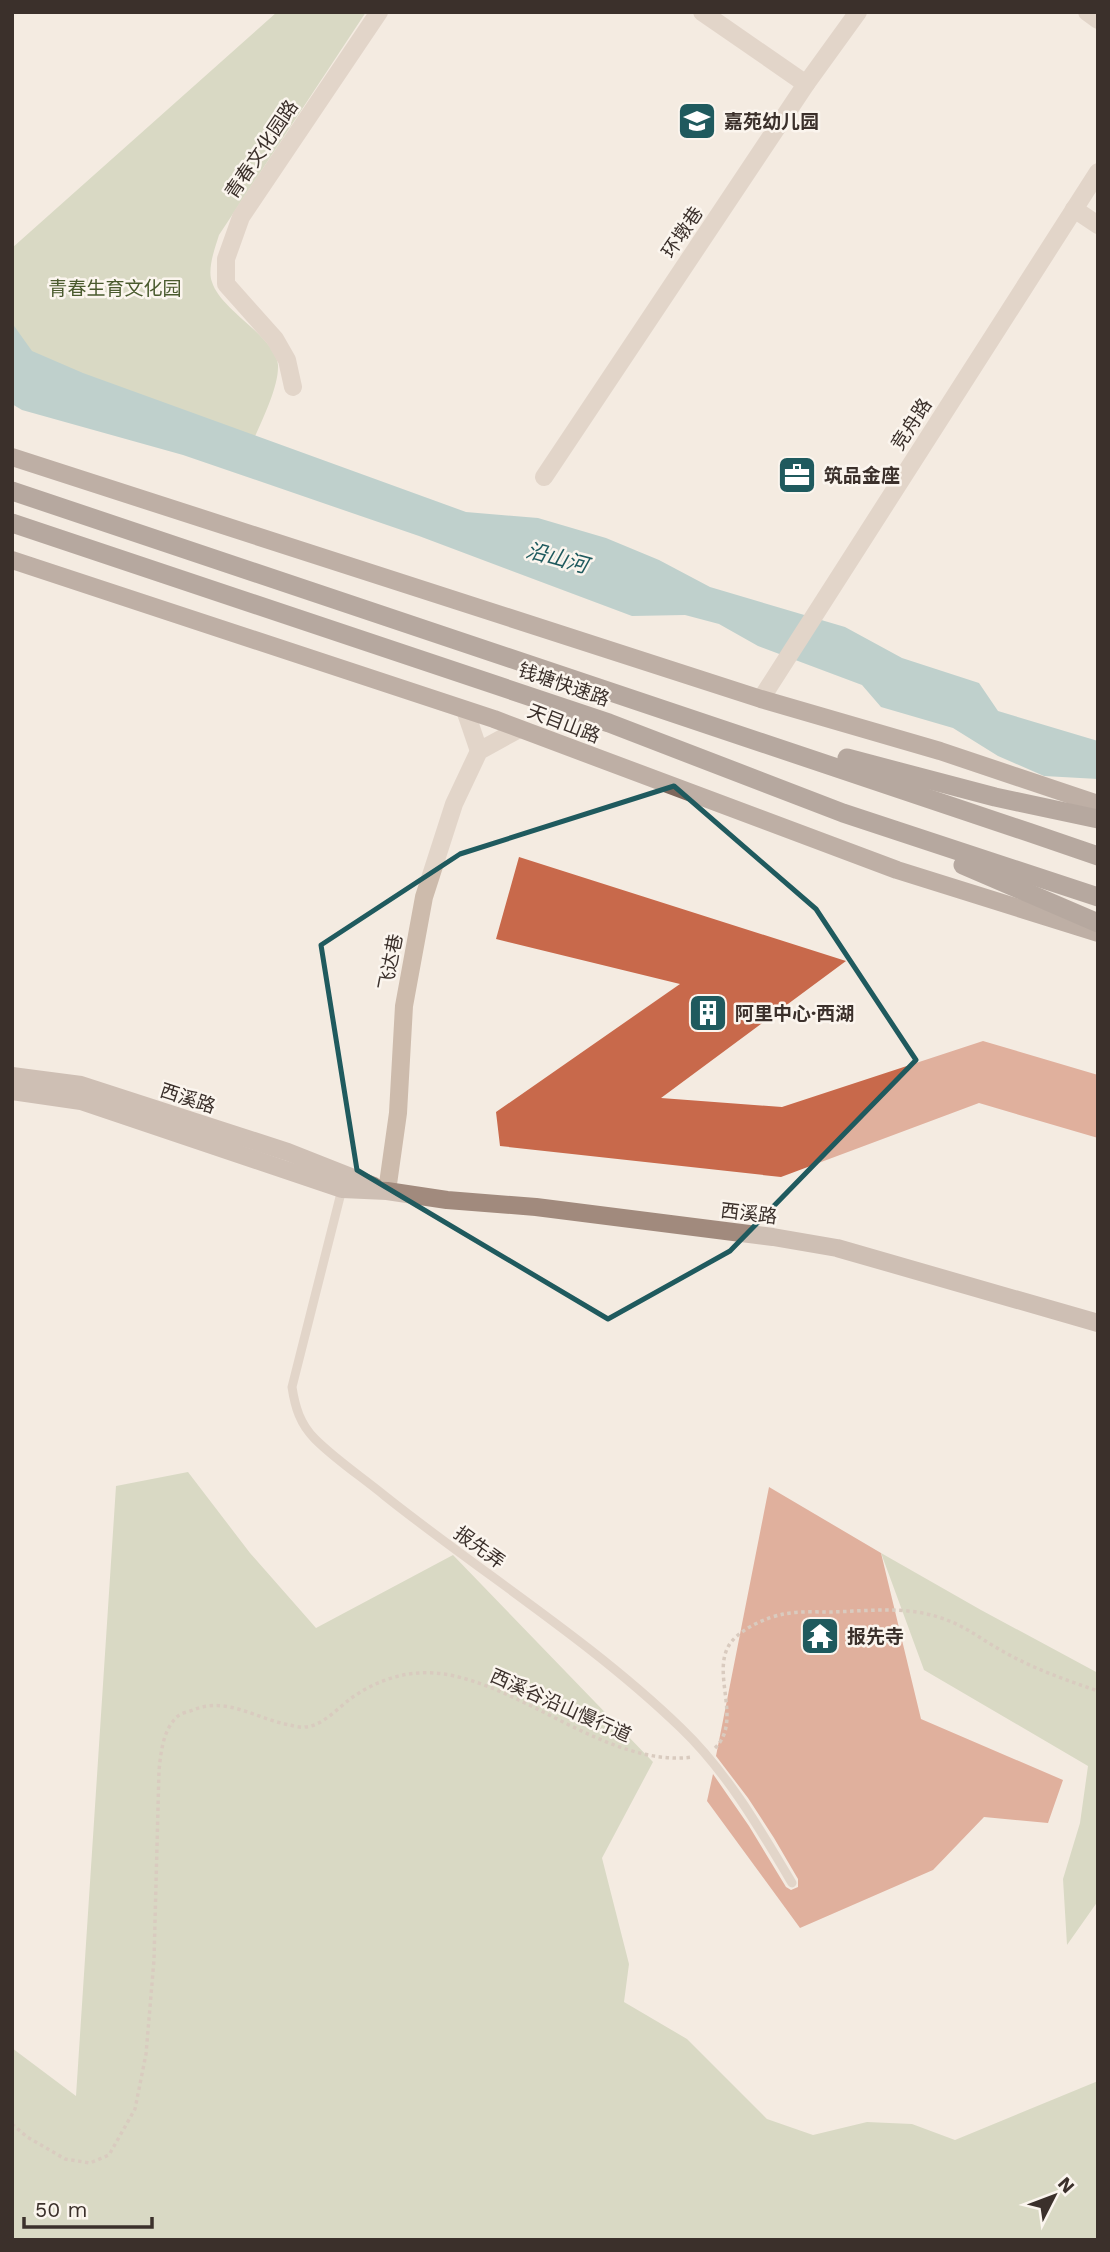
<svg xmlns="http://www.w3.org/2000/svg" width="1110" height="2252" font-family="'Work Sans','Noto Sans SC',sans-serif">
	<rect width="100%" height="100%" fill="#f4ebe1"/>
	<g fill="#b8c4a0">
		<path d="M277,12H366L219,235C215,248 207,269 212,282C221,311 276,337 278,365C279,388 260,424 251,446L12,349V248Z"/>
		<polygon points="188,1472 250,1553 316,1628 453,1555 653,1762 602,1858 629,1964 624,2002 687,2039 767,2119 813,2135 867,2122 912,2124 955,2140 1098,2081 1098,2240 12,2240 12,2048 76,2096 116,1486"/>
		<polygon points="881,1553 981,1610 1098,1673 1098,1901 1067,1945 1063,1879 1080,1823 1088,1766 924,1670"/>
	</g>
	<polygon fill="#7fb0b2" points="12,323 32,351 83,373 466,512 538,518 606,538 659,560 710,587 845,627 902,658 979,683 998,711 1098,741 1098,779 1044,776 998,756 953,728 881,707 862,685 758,646 719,624 685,615 632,616 419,536 183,455 22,410 12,404"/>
	<g fill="#c8694b">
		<polygon points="519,857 846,961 661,1098 782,1107 983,1041 1098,1075 1098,1138 979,1103 781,1177 500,1146 496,1112 680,984 496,939"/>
		<polygon points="769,1487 881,1553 921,1719 1063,1780 1048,1823 984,1817 933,1870 800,1928 707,1801 713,1774 749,1826 786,1887 791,1890 798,1887 798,1879 774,1838 748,1798 716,1756"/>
	</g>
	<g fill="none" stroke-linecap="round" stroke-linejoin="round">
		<g stroke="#b9a596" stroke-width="3.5" stroke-dasharray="3.5 3.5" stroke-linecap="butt">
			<path d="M715,1748C744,1720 708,1670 732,1641C743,1628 767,1617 784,1614C799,1611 816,1612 832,1612C866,1611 905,1606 938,1617C963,1624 982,1640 1004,1652C1034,1669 1066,1680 1098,1691"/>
			<path d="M12,2124L27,2137L65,2159L90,2163L109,2155L135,2109L146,2054L154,1960L159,1770C161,1752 163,1729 178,1716C181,1713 188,1712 193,1710C227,1696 256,1719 290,1725C294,1726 301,1728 305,1727C322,1726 337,1709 350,1699C378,1679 409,1669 444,1674C526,1687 610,1768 693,1757"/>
		</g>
		<path stroke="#cdbbac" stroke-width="9" d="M342,1189L292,1387C295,1407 300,1424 315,1439C336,1460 362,1477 385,1496C483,1574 591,1641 681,1728C727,1772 760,1829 792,1883"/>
		<g stroke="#cdbbac" stroke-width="18">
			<polyline points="702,12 806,84"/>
			<polyline points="1087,12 1098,20"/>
			<polyline points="1074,209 1098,225"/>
			<polyline points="293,387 287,360 275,339 226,284 226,259 241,217 379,12"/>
			<polyline points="544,477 806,84 858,12"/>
			<polyline points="465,710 479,751"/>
			<polyline points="387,1191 398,1113 404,1006 424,897 454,804 479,751 519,729"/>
		</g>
		<polyline stroke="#cdbbac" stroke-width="18" points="761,699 1098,172"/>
		<g stroke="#a18a7d" stroke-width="18">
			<polyline points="12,1076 81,1085 288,1152 374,1186"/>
			<polyline points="12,1091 81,1101 342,1189 387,1191 447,1200 536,1207 773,1237 837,1248 1098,1323"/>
		</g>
		<g stroke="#7d675c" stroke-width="18">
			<polyline points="12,457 761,699 940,751 1098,804"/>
			<polyline points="12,560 494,719 897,870 1098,933"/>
		</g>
		<g stroke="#6c584f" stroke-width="19">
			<path d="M12,491C374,614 737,732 1098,856"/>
			<polyline points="12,523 609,723 843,813 1098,897"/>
			<polyline points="847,758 995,797 1098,819"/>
			<polyline points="963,865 1098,923"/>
		</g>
	</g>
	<path d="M0 0H1110V2252H0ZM674,786L816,909L916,1060L730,1251L608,1319L357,1170L321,945L460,854Z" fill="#f4ebe1" fill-opacity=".55" fill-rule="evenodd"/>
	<path fill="none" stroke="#1f5a5e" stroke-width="5" stroke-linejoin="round" d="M674,786L816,909L916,1060L730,1251L608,1319L357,1170L321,945L460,854Z"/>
	<defs>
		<g id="school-square" transform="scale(2.0125)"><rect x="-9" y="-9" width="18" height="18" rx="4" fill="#1f5a5e" stroke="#fbf5ee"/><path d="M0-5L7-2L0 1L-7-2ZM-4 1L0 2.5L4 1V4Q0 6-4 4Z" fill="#fff"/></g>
		<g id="office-square" transform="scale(2.0125)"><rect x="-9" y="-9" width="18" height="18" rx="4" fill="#1f5a5e" stroke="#fbf5ee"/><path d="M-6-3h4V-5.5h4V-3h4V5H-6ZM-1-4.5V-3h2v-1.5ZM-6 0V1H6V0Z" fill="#fff"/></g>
		<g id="building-square" transform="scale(2.0125)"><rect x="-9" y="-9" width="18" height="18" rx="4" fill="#1f5a5e" stroke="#fbf5ee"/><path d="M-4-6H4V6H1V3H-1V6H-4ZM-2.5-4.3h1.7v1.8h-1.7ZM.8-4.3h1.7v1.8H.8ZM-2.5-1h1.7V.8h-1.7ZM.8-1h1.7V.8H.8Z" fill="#fff"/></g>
		<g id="temple-square" transform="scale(2.0125)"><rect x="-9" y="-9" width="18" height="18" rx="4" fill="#1f5a5e" stroke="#fbf5ee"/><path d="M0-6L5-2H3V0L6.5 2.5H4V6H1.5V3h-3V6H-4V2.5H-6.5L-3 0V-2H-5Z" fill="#fff"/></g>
	</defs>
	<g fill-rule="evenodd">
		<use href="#school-square" x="697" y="121"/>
		<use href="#office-square" x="797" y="475"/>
		<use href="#building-square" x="708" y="1013"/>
		<use href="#temple-square" x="820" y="1636"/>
	</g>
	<g text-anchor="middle" stroke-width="5" stroke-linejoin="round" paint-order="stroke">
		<g font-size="19" font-weight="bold" fill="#3b302b" stroke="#fbf5ee" text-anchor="start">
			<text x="724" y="128">嘉苑幼儿园</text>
			<text x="824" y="482">筑品金座</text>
			<text x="735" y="1020">阿里中心·西湖</text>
			<text x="847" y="1643">报先寺</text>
		</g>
		<g font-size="19" fill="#3b302b" stroke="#fbf5ee">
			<text transform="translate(261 149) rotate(-56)" y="7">青春文化园路</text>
			<text transform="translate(682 232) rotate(-56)" y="7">环墩巷</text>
			<text transform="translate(911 424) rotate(-57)" y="7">竞舟路</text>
			<text transform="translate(564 684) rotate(19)" y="7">钱塘快速路</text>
			<text transform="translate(564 723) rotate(21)" y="7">天目山路</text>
			<text transform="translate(390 962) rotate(-79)" y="7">飞达巷</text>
			<text transform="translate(188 1098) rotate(18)" y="7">西溪路</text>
			<text transform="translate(749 1213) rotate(7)" y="7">西溪路</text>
			<text transform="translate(480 1547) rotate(36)" y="7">报先弄</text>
			<text transform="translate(561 1705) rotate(24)" y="7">西溪谷沿山慢行道</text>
		</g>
		<g font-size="19" fill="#4a5a2e" stroke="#fbf5ee">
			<text x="115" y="295">青春生育文化园</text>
		</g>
		<g font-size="21" font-style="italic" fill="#1f5a5e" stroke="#fbf5ee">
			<text transform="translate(557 558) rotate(15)" y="7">沿山河</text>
		</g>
	</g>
	<rect width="1110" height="2252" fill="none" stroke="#3b302b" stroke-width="28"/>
	<g transform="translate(1054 2196) rotate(48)" stroke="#fbf5ee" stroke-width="5" paint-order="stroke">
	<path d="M0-5L12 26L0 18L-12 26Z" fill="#3b302b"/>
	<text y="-10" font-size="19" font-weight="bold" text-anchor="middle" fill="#3b302b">N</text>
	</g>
	<path d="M24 2217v10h128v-10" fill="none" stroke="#3b302b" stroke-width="3.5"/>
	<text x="35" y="2217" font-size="21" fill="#3b302b" stroke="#fbf5ee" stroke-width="5" paint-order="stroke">50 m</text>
</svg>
